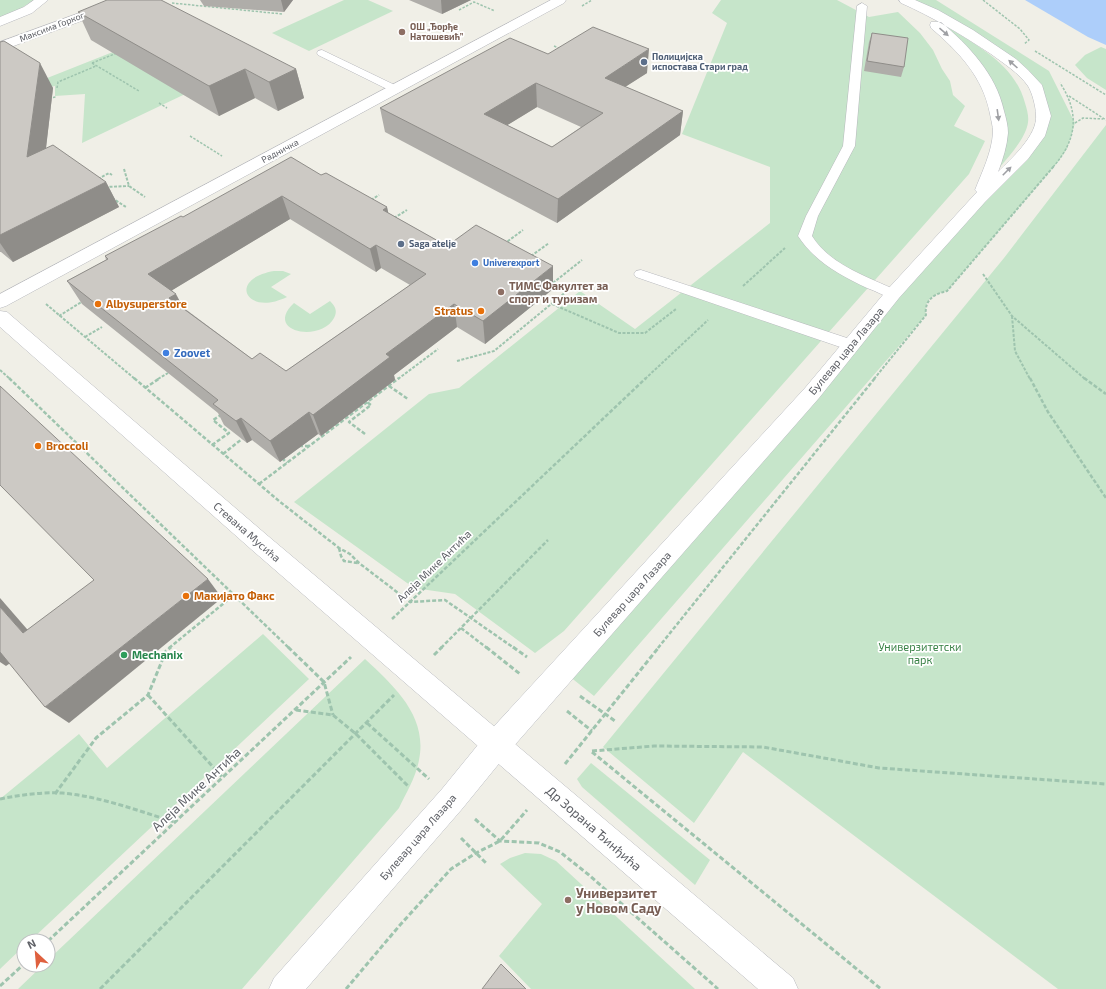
<svg xmlns="http://www.w3.org/2000/svg" width="1106" height="989" font-family="'Exo 2',sans-serif">
	<rect width="100%" height="100%" fill="#f0efe7"/>
	<g fill="#c6e5ca">
		<polygon points="0,0 34,0 14,13 0,19"/>
		<polygon points="344,0 368,0 393,11 309,51 272,33"/>
		<polygon points="721,0 837,0 869,17 898,12 920,33 933,50 942,69 950,81 953,95 965,106 954,126 985,141 969,174 564,631 535,653 455,594 414,588 294,502 429,394 459,388 580,291 635,329 770,223 770,167 682,134 727,23 712,13"/>
		<path d="M915,0H936L1049,71L1075,123L1067,149L1058,162L947,291C933,294 923,300 926,315L594,696L569,676L1038,136L1042,101L1020,73Z"/>
		<path d="M946,26C978,46 1015,65 1025,103C1028,113 1030,120 1026,130C1021,143 1009,156 1000,167L998,166L988,73L969,49L942,27Z"/>
		<polygon points="128,46 200,87 82,143 85,94 55,96 55,86 26,91 22,88"/>
		<polygon points="1101,47 1106,49 1106,90 1087,78 1075,65 1085,55"/>
		<polygon points="1106,125 1106,989 1058,989 743,752 694,823 603,747 1004,258"/>
		<path d="M274,271H283L291,274L271,287L287,297C246,317 227,279 274,271Z"/>
		<path d="M330,301C335,306 338,311 334,318C321,343 263,332 294,303L310,314Z"/>
		<polygon points="263,634 309,679 30,941 24,941 24,946 0,969 0,799 79,734 107,768"/>
		<path d="M365,659C394,686 428,716 419,760C416,777 406,793 399,808L242,989H18L43,965H48V960Z"/>
		<polygon points="591,763 710,860 695,885 582,787 577,779"/>
		<polygon points="525,853 541,854 556,861 695,989 531,989 499,956 542,904 500,864 510,858"/>
	</g>
	<polygon fill="#adcefa" points="1025,0 1106,0 1106,45 1088,37"/>
	<g fill="none" stroke-linecap="round" stroke-linejoin="round">
		<g stroke="#b7b8bd" stroke-width="1">
			<g id="service">
				<path d="M862,3L867,6L855,146L818,216L812,236C830,265 868,277 898,291L900,294L898,297L893,299C884,296 876,291 867,288C840,275 815,262 798,236L806,216L843,146L857,6Z"/>
				<polygon points="322,50 399,87 400,89 399,91 391,91 318,55 317,53 318,51"/>
				<polygon points="641,270 856,341 858,345 856,349 851,350 846,349 636,277 634,274 636,271"/>
			</g>
		</g>
		<g stroke="#b7b8bd" stroke-width="1">
			<g id="minor">
				<polygon points="34,0 48,0 32,13 0,26 0,17 24,7"/>
				<polygon points="551,0 566,0 564,3 6,306 0,308 0,294"/>
				<polygon points="0,311 7,312 268,536 793,978 798,989 758,989 252,550 0,327"/>
			</g>
		</g>
		<g stroke="#b7b8bd" stroke-width="1">
			<polygon id="tertiary" points="115,0 132,0 130,3 0,51 0,42"/>
		</g>
		<g stroke="#b8bac0" stroke-width="1">
			<path id="secondary" d="M899,0H915L938,10L973,30L1016,59L1028,70L1042,85L1051,116L1045,136L1028,159L985,202L899,298L819,398L506,755L462,809L306,989H269L274,978L442,789L486,735L805,388L887,290L977,192L975,190C982,172 992,152 993,132C993,126 991,120 990,114C983,77 959,52 931,28L930,25L931,22H941C969,46 996,74 1004,111C1006,118 1008,126 1008,133C1007,146 1003,159 998,172C1011,159 1038,135 1036,115C1036,107 1032,92 1028,86C1019,73 1003,63 991,54C962,35 933,17 901,3Z"/>
		</g>
		<g stroke="#9ec4ae" stroke-width="1.5" stroke-dasharray="2.5 1.5" stroke-linecap="butt">
			<polyline points="983,0 1020,29 1029,40 1024,44"/>
			<polyline points="172,3 282,14"/>
			<polyline points="582,6 592,0"/>
			<polyline points="459,10 474,2 495,11"/>
			<polyline points="554,46 561,49"/>
			<polyline points="1035,51 1106,95"/>
			<polyline points="92,63 139,91"/>
			<polyline points="92,63 117,53"/>
			<polyline points="57,88 58,82 96,66"/>
			<polyline points="1069,96 1106,120"/>
			<polyline points="49,98 56,97"/>
			<polyline points="159,103 167,108"/>
			<polyline points="1075,123 1083,118 1103,119"/>
			<polyline points="190,136 222,156"/>
			<path d="M1053,167C1077,140 1080,113 1060,83"/>
		</g>
		<g stroke="#9ec4ae" stroke-width="2" stroke-dasharray="3 1.5" stroke-linecap="butt">
			<polyline points="124,169 129,186 145,197"/>
			<polyline points="98,179 109,173 112,175"/>
			<polyline points="105,187 129,186"/>
			<polyline points="112,198 126,207"/>
			<polyline points="371,200 379,195"/>
			<polyline points="394,218 407,210"/>
			<polyline points="440,243 455,243"/>
			<polyline points="504,244 523,230"/>
			<polyline points="531,256 549,243"/>
			<polyline points="983,274 1012,316 1085,379"/>
			<polyline points="553,283 582,260"/>
			<polyline points="743,286 785,248"/>
			<polyline points="46,304 135,379"/>
			<polyline points="552,304 619,333 645,333 676,309"/>
			<polyline points="59,316 83,301"/>
			<polyline points="1012,316 1015,351 1030,379"/>
			<polyline points="85,337 102,327"/>
			<polyline points="457,361 494,351 567,291 550,282"/>
			<polyline points="0,370 10,379"/>
			<polyline points="158,379 168,373"/>
			<polyline points="398,379 438,349"/>
			<polyline points="645,379 708,320"/>
			<path d="M874,379L926,315C924,300 934,294 947,291L1054,166"/>
		</g>
		<g stroke="#9ec4ae" stroke-width="2.5" stroke-dasharray="4 2" stroke-linecap="butt">
			<polyline points="9,378 289,648"/>
			<polyline points="134,378 279,501 339,548 350,554 359,563 410,602 445,600 514,648"/>
			<polyline points="1030,378 1048,412 1106,498"/>
			<polyline points="1084,378 1106,394"/>
			<polyline points="389,386 408,399"/>
			<polyline points="145,388 160,378"/>
			<polyline points="365,434 349,422 371,405 367,402"/>
			<polyline points="212,445 229,433 213,420 221,415"/>
			<polyline points="299,446 310,446"/>
			<polyline points="223,454 242,439"/>
			<polyline points="282,458 287,463"/>
			<polyline points="259,484 399,378"/>
			<polyline points="339,548 341,556 344,561 358,563"/>
			<polyline points="392,619 646,378"/>
			<polyline points="461,628 487,648"/>
			<polyline points="169,648 234,595"/>
			<polyline points="441,648 548,540"/>
			<polyline points="658,648 875,378"/>
		</g>
		<g stroke="#9ec4ae" stroke-width="3" stroke-dasharray="5 2.5" stroke-linecap="butt">
			<polyline points="288,647 324,682 333,715"/>
			<polyline points="486,647 520,674"/>
			<polyline points="513,647 527,657"/>
			<polyline points="434,655 442,647"/>
			<polyline points="148,695 223,778"/>
			<polyline points="580,696 615,721"/>
			<polyline points="296,710 333,715 356,734 409,787"/>
			<polyline points="567,711 592,731"/>
			<polyline points="367,723 429,779"/>
			<polyline points="592,751 654,746 763,747 879,768 1106,784"/>
			<polyline points="592,752 881,989"/>
			<polyline points="565,764 659,647"/>
			<polyline points="55,794 96,738 148,695 166,651 171,647"/>
			<path d="M0,799C20,795 41,792 61,793C100,796 138,811 175,822"/>
			<polyline points="475,819 500,841 539,843 560,852 589,875 718,989"/>
			<polyline points="461,838 486,863"/>
			<polyline points="48,941 351,657"/>
			<polyline points="0,986 24,964"/>
			<polyline points="100,989 394,695"/>
			<polyline points="346,989 400,925 451,869 476,853 500,841 527,810"/>
		</g>
		<use href="#service" fill="#fff" fill-rule="evenodd"/>
		<use href="#minor" fill="#fff" fill-rule="evenodd"/>
		<use href="#tertiary" fill="#fff" fill-rule="evenodd"/>
		<use href="#secondary" fill="#fff" fill-rule="evenodd"/>
	</g>
	<g fill="#afada9" fill-rule="evenodd">
		<polygon points="200,0 293,0 284,12 204,6"/>
		<polygon points="409,0 471,0 442,14"/>
		<polygon points="78,12 296,69 304,98 278,111 255,98 219,116 91,40"/>
		<polygon points="872,33 904,67 901,77 864,71 869,42"/>
		<polygon points="0,42 53,88 46,148 106,182 119,207 13,262 1,252 0,252"/>
		<path d="M548,54L647,73L625,87L683,111L680,135L557,223L385,132L380,108ZM537,107L581,127L552,147L507,125Z"/>
		<path d="M321,175L387,207L388,213L447,246L553,289L485,344L457,327L394,375L395,380L321,436L318,434L280,462L252,440L247,443L224,425L218,413L82,304L67,281L106,260L105,256L183,217ZM290,219L376,272L381,268L410,285L286,371L252,359L184,308L172,290Z"/>
	</g>
	<g fill="#8f8d89">
		<polygon points="281,0 293,0 284,12"/>
		<polygon points="441,0 471,0 442,14"/>
		<polygon points="649,49 647,73 603,101 605,78"/>
		<polygon points="40,63 53,88 42,182 27,157"/>
		<polygon points="245,69 255,98 219,116 209,86"/>
		<polygon points="296,69 304,98 278,111 269,82"/>
		<polygon points="536,83 537,107 486,138 484,114"/>
		<polygon points="683,111 680,135 557,223 558,199"/>
		<polygon points="106,182 119,207 13,262 0,243 0,235"/>
		<polygon points="282,196 290,219 161,297 148,274"/>
		<polygon points="387,207 392,230 383,210"/>
		<polygon points="376,245 381,268 376,272 370,249"/>
		<polygon points="553,266 553,289 485,344 483,321"/>
		<polygon points="176,294 188,317 169,298"/>
		<polygon points="454,304 457,327 394,375 395,380 321,436 313,415 386,354"/>
		<polygon points="309,412 318,434 280,462 270,441"/>
		<polygon points="241,418 252,440 247,443 236,421"/>
		<polygon points="208,579 222,598 69,723 45,707"/>
		<polygon points="0,598 46,651 23,633 0,607"/>
		<polygon points="0,647 16,659 6,666 0,662"/>
	</g>
	<g fill="#ccc9c4" stroke="#8f8d89" fill-rule="evenodd">
		<polygon points="107,0 161,0 296,69 269,82 245,69 209,86 78,12"/>
		<path d="M593,27L649,49L605,78L683,111L558,199L380,108L510,38L548,54ZM536,83L603,113L552,147L484,114Z"/>
		<polygon points="872,33 908,38 904,67 867,61"/>
		<polygon points="4,41 40,63 27,157 53,145 106,182 0,235 0,42"/>
		<path d="M291,157L321,175L326,173L387,207L383,210L447,246L476,225L553,266L483,321L454,304L386,354L390,357L313,415L309,412L270,441L241,418L236,421L213,404L218,400L67,281L108,259L105,256L181,216L183,217ZM282,196L370,249L376,245L426,274L286,371L260,353L252,359L169,298L176,294L148,274Z"/>
		<polygon points="0,386 208,579 45,707 0,652 0,607 23,633 94,580 0,485"/>
		<polygon points="501,964 526,989 482,989"/>
	</g>
	<defs><path id="oneway-solid" d="M-6-.8H1V-3.2L6.5 0L1 3.2V.8H-6Z"/></defs>
	<g fill="#9fa0a4">
		<use href="#oneway-solid" transform="translate(944 32) rotate(41)"/>
		<use href="#oneway-solid" transform="translate(1013 64) rotate(-138)"/>
		<use href="#oneway-solid" transform="translate(998 115) rotate(82)"/>
		<use href="#oneway-solid" transform="translate(1007 171) rotate(-45)"/>
	</g>
	<g fill="#8d6e63" stroke="#fff" stroke-width="1.5">
		<circle cx="402" cy="32" r="4"/>
		<circle cx="501" cy="292" r="4"/>
		<circle cx="568" cy="900" r="4"/>
	</g>
	<g fill="#5c6f8a" stroke="#fff" stroke-width="1.5">
		<circle cx="644" cy="62" r="4"/>
		<circle cx="401" cy="244" r="4"/>
	</g>
	<g fill="#3f7fe0" stroke="#fff" stroke-width="1.5">
		<circle cx="475" cy="263" r="4"/>
		<circle cx="166" cy="353" r="4"/>
	</g>
	<g fill="#e8710a" stroke="#fff" stroke-width="1.5">
		<circle cx="98" cy="304" r="4"/>
		<circle cx="481" cy="311" r="4"/>
		<circle cx="38" cy="446" r="4"/>
		<circle cx="186" cy="596" r="4"/>
	</g>
	<circle fill="#2e9e5b" stroke="#fff" stroke-width="1.5" cx="124" cy="655" r="4"/>
	<g text-anchor="middle" stroke-width="3.5" stroke-linejoin="round" paint-order="stroke">
		<g font-size="9" fill="#5f6167" stroke="#fff">
			<text transform="translate(52 27) rotate(-21)" y="3">Максима Горког</text>
			<text transform="translate(280 151) rotate(-28)" y="3">Радничка</text>
		</g>
		<g font-size="9" font-weight="bold" fill="#785e54" stroke="#fff" text-anchor="start">
			<text x="410" y="30">ОШ „Ђорђе<tspan x="410" dy="10">Натошевић”</tspan></text>
		</g>
		<g font-size="9" font-weight="bold" fill="#4e5e75" stroke="#fff" text-anchor="start">
			<text x="652" y="60">Полицијска<tspan x="652" dy="10">испостава Стари град</tspan></text>
			<text x="409" y="247">Saga atelje</text>
		</g>
		<g font-size="9" font-weight="bold" fill="#366cbe" stroke="#fff" text-anchor="start">
			<text x="483" y="266">Univerexport</text>
		</g>
		<g font-size="11" font-weight="bold" fill="#785e54" stroke="#fff" text-anchor="start">
			<text x="509" y="290">ТИМС Факултет за<tspan x="509" dy="13">спорт и туризам</tspan></text>
		</g>
		<g font-size="11" font-weight="bold" fill="#c56008" stroke="#fff" text-anchor="start">
			<text x="106" y="308">Albysuperstore</text>
			<text x="473" y="315" text-anchor="end">Stratus</text>
			<text x="46" y="450">Broccoli</text>
			<text x="194" y="600">Макијато Факс</text>
		</g>
		<g font-size="11" fill="#5f6167" stroke="#fff">
			<text transform="translate(846 351) rotate(-50)" y="4">Булевар цара Лазара</text>
			<text transform="translate(247 532) rotate(41)" y="4">Стевана Мусића</text>
			<text transform="translate(434 566) rotate(-44)" y="4">Алеја Мике Антића</text>
			<text transform="translate(632 594) rotate(-48)" y="4">Булевар цара Лазара</text>
			<text transform="translate(418 837) rotate(-49)" y="4">Булевар цара Лазара</text>
		</g>
		<g font-size="11" font-weight="bold" fill="#366cbe" stroke="#fff" text-anchor="start">
			<text x="174" y="357">Zoovet</text>
		</g>
		<g font-size="11" fill="#3a8247" stroke="#fff">
			<text x="920" y="651">Универзитетски<tspan x="920" dy="13">парк</tspan></text>
		</g>
		<g font-size="11" font-weight="bold" fill="#27864d" stroke="#fff" text-anchor="start">
			<text x="132" y="659">Mechanix</text>
		</g>
		<g font-size="13" fill="#5f6167" stroke="#fff">
			<text transform="translate(196 789) rotate(-43)" y="5">Алеја Мике Антића</text>
			<text transform="translate(594 828) rotate(41)" y="5">Др Зорана Ђинђића</text>
		</g>
		<g font-size="13" font-weight="bold" fill="#785e54" stroke="#fff" text-anchor="start">
			<text x="576" y="898">Универзитет<tspan x="576" dy="15">у Новом Саду</tspan></text>
		</g>
	</g>
	<g transform="translate(36 953) rotate(334)"><circle r="19" fill="#ffffff" stroke="#bfc0c2"/>
	<path d="M0-3L7 15L0 10L-7 15Z" fill="#df603e"/>
	<text y="-6" font-size="11" font-weight="bold" text-anchor="middle" fill="#5f6167">N</text>
	</g>
</svg>
